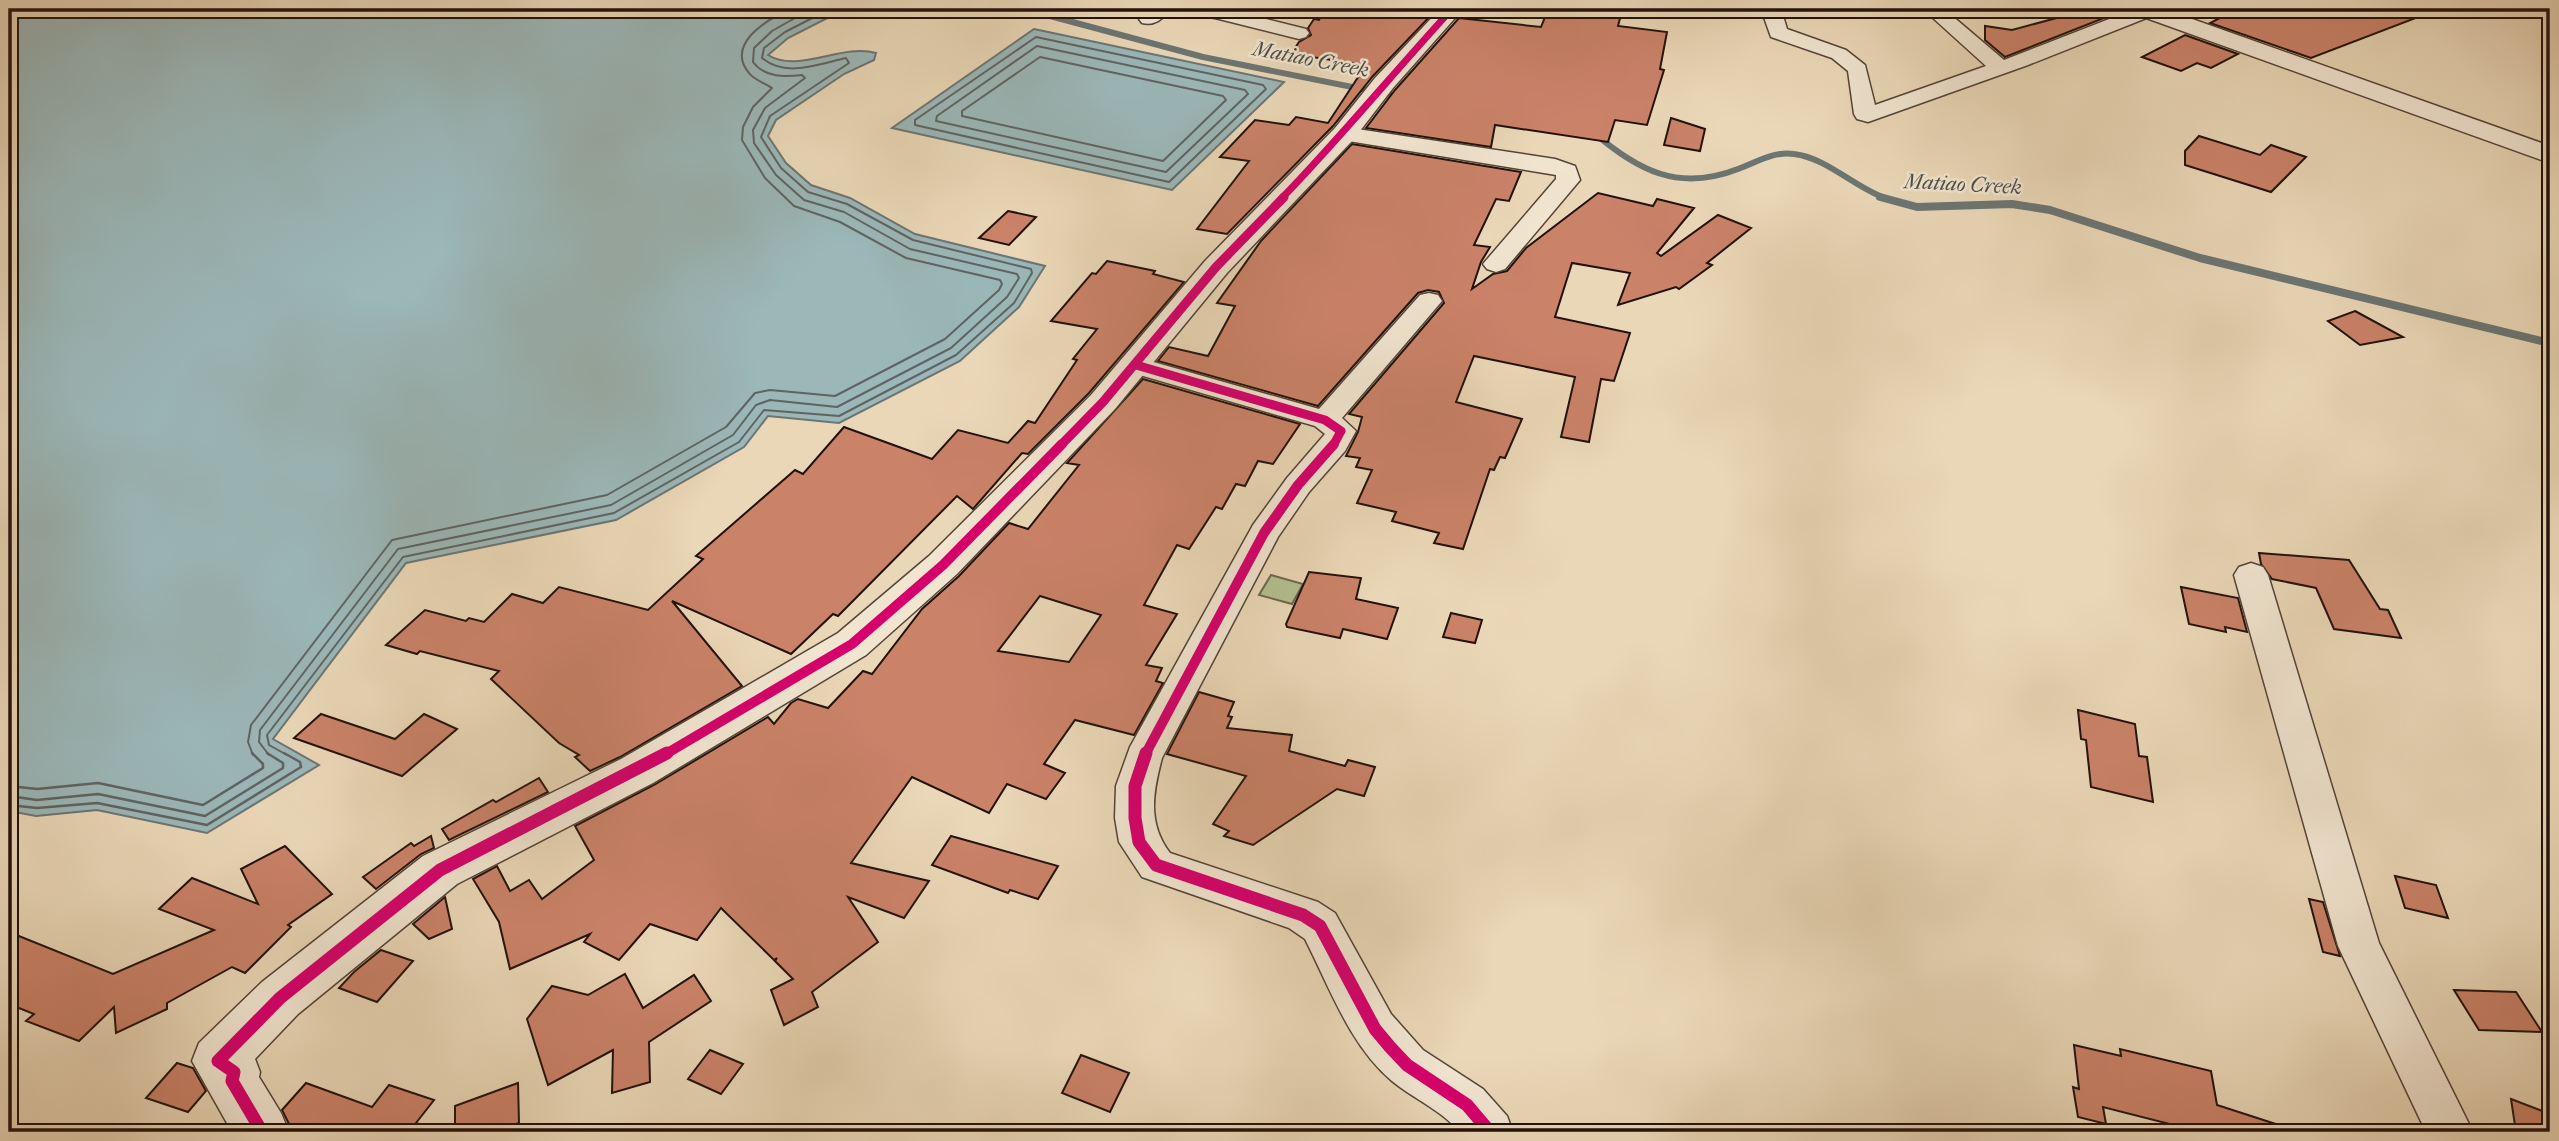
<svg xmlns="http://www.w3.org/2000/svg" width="2559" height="1141" font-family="'IM FELL French Canon',serif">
	<rect width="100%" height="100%" fill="#ead7b7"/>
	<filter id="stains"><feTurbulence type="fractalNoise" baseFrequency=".00286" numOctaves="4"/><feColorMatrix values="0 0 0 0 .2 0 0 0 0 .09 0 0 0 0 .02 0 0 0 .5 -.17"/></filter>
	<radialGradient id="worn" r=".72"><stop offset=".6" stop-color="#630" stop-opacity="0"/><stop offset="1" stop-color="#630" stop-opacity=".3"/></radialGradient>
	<polygon fill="#b4bf90" stroke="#6b684e" stroke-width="2" points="1271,575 1303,584 1292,604 1259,595"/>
	<g fill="#9bb7b8" stroke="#6b7573" stroke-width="2">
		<path d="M9,9H845L788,38L768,55C799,74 841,43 876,53L874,60L844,74L776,120L768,136L786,163L811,185L850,198L915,234L1045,266L1019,307L960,361L839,423L768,416L744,447L616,520L406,563L273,739L319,765L207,833L97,810L36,816L9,811Z"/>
		<polygon points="1034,29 1284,82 1172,190 892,128"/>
	</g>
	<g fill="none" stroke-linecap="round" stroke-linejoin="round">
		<g stroke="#5e6462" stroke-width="2">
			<polygon points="1036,37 1263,85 1266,89 1169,182 915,125 915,120"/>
			<polygon points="1037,46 1245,90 1248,94 1166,172 936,121 937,116"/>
			<polygon points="1040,57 1223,96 1226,100 1163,161 962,116 962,111"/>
			<path d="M253,755L248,742L251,725L392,540L607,495L726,427L755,393L770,390L835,396L945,339L999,290L1002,284L1000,280L906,258L840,222L794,206L765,178L742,140L743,127L753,107L772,88C765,83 754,80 749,73C725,44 767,20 789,9"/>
			<path d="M269,755L259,742L260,730L398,549L611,505L733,435L756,405L770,400L837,407L951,348L1007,297L1019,278L1017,274L910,249L844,212L804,200L776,175L754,143L753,130L765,108L805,78L802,75C785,77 765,78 753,62L754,48L772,31L811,9"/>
			<path d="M287,755L269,745L267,735L403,557L614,513L739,442L764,410L839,416L956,355L1014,303L1032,273L1031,269L913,240L847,204L808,192L781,168L761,137L770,116L849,63L846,58C819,64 786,78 762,58L764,48L785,32L830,9"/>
		</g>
		<g stroke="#5e6462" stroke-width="2.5">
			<polyline points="9,786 37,789 98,783 203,805 263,768 263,764 252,753"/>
			<polyline points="9,796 37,800 98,794 205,816 283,768 283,763 267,753"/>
			<polyline points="9,805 37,808 97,803 207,825 301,767 300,762 284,753"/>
		</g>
		<g stroke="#6b7573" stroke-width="6">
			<polyline points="1024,9 1203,57 1402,97"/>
			<path d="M1593,132C1638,171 1679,192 1738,169C1757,162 1774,151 1794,154C1827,158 1854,187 1885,198"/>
		</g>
		<polyline stroke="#6b7573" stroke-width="8" points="1880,197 1917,207 2012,204 2050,210 2200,258 2550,343"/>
	</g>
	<g fill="#ca8269" stroke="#22120c" stroke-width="2" fill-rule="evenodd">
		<polygon points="1381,9 1437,9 1373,76 1333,126 1227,234 1197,229 1249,161 1220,157 1255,120 1289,125 1296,117 1328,123 1366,65 1291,54 1299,42 1311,35 1308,28 1314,19 1319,20 1323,13 1372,18"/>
		<polygon points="1568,9 1622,11 1618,26 1667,32 1660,69 1664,70 1647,125 1615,120 1608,142 1495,125 1491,147 1366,128 1395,90 1459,18 1541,27 1548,10 1567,12"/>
		<polygon points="2090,9 2101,9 2104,18 2005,57 1985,40 1985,26 2012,30"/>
		<polygon points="2237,9 2433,9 2434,11 2311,58 2210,23"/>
		<polygon points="2185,35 2238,54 2211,68 2197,63 2181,71 2142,57"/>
		<polygon points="1671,118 1705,129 1700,151 1664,145"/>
		<polygon points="2199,136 2260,155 2271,145 2306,157 2271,192 2185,165 2185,151"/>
		<polygon points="1352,144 1521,172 1509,201 1496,199 1474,245 1490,247 1481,262 1472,289 1493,274 1507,271 1526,248 1598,193 1653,206 1657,199 1694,208 1657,253 1661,256 1718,215 1751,228 1707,263 1712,265 1679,289 1676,287 1618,305 1630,273 1572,263 1555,317 1630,333 1614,381 1601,379 1589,442 1561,437 1575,377 1474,356 1456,402 1522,419 1505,458 1500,457 1494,470 1490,469 1463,549 1434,543 1439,533 1392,521 1396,512 1357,503 1372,470 1356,467 1360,458 1346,456 1358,432 1362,417 1349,414 1444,303 1439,292 1428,290 1418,293 1318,406 1158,361 1169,347 1208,356 1235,306 1217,303 1261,241"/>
		<polygon points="1008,211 1036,217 1009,245 979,238"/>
		<polygon points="1107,261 1155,271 1153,274 1184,282 1089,393 1028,454 1022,453 973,509 957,496 838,616 833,614 791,654 672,601 742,686 620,757 590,771 575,757 579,755 559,743 491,679 499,671 420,651 417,654 386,645 425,610 466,621 469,618 484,622 512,594 543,603 559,587 648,610 703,559 696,556 795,470 803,474 844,427 932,459 958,430 1008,443 1028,421 1035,423 1077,360 1073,359 1097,329 1051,321 1092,273 1096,274"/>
		<polygon points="2355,311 2403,337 2360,345 2328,321"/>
		<path d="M1143,379L1300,424L1273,464L1258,461L1245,486L1236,484L1222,509L1216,507L1189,549L1177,545L1144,605L1177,614L1146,665L1162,668L1156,681L1163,683L1134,735L1075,720L1044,764L1065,773L1046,799L1007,784L989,813L912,777L851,863L929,881L904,918L848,897L878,942L812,992L818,1007L784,1025L771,990L793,979L775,961L777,958L774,960L721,908L697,940L650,924L619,960L584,942L590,934L510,969L499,922L473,879L497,866L510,891L529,880L542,899L594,860L575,826L654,785L768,717L774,724L791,703L798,699L828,708L863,671L872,674L922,609L959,576L1009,523L1028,529L1079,465L1067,463ZM1040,596L1101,615L1069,662L998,651Z"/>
		<polygon points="2259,553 2349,560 2380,609 2388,610 2401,638 2334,629 2316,588 2272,579 2261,564"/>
		<polygon points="1309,572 1361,578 1356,599 1398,608 1387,639 1343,629 1340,638 1287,627 1286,624"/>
		<polygon points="2181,587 2238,598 2247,632 2225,627 2226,632 2189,624"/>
		<polygon points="1451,613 1482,620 1475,643 1443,637"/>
		<polygon points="1199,692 1234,702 1228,716 1232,717 1227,728 1292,735 1289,751 1345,766 1348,760 1375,767 1364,796 1337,789 1253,845 1224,836 1229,831 1213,824 1246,776 1167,754"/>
		<polygon points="2078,710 2135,724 2139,756 2147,757 2153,802 2091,787 2086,740 2081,739"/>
		<polygon points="321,714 395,739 424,714 457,729 402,776 294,738"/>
		<polygon points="539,778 548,792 449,840 442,829 493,800 496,802"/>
		<polygon points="431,836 434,848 421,854 376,889 363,877 411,843 414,846"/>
		<polygon points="951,836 1058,866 1038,899 1010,890 1008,893 932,865"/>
		<polygon points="285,846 332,894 288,925 291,927 245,973 232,967 167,1003 167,1009 116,1033 114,1007 79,1041 26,1021 34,1014 9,1004 9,932 113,974 214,930 159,909 192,878 258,904 241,869"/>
		<polygon points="2395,876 2436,885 2448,918 2405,908"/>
		<polygon points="445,897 452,929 429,939 413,924"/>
		<polygon points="2309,899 2323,902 2340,956 2323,952"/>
		<polygon points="381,950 413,961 377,1002 339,988 354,972"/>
		<polygon points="625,974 643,1008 694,975 711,1001 649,1042 650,1082 612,1093 613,1050 548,1085 527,1019 552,986 588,995"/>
		<polygon points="2454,990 2516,992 2542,1032 2479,1030"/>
		<polygon points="2074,1045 2121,1056 2120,1049 2211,1071 2217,1105 2285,1127 2284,1132 2201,1132 2103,1107 2106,1124 2078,1117 2073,1087 2079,1089"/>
		<polygon points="710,1050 743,1064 721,1094 688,1079"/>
		<polygon points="1081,1055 1129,1073 1110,1112 1062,1093"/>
		<polygon points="177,1063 193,1068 206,1091 188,1112 146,1098"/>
		<polygon points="306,1083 372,1107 389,1085 434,1100 416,1123 433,1129 432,1132 310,1132 289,1124 282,1110"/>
		<polygon points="518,1083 519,1123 493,1132 455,1132 455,1106"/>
		<polygon points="2511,1099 2550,1114 2550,1132 2516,1132"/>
	</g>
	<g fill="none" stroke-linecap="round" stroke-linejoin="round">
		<g stroke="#544337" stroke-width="3">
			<g id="minor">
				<path d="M1149,9H1170C1163,19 1155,26 1142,23L1139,19Z"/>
				<polygon points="1178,9 1226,9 1306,29 1309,33 1306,37 1299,39 1215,18 1181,13"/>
				<polygon points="1761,9 1781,9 1787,29 1846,50 1865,65 1875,105 1986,66 1923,9 1944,9 2004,60 2135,9 2157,11 2154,15 2028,65 1868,122 1857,119 1854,114 1848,71 1832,58 1771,37"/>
				<polygon points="1344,127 1555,159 1575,166 1580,180 1505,269 1496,272 1487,269 1483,264 1556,179 1556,175 1336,139 1333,134 1336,129"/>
				<path d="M1429,293L1438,295L1442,301L1342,418L1356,431L1345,451L1309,492L1278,537L1162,758C1153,792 1147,823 1170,853L1318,902L1335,913L1391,1014L1423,1050L1483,1089L1507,1116L1513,1132H1460C1441,1110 1414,1099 1392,1081C1350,1046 1329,986 1305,939L1289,928L1142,877L1119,842L1115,818L1116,786L1130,747L1253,525L1287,478L1325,434L1315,426L1126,371L1122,365L1126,359L1136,357L1319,409L1420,295Z"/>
				<polygon points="2251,563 2263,567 2268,575 2379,943 2473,1132 2426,1132 2338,946 2234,575 2239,567"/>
			</g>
		</g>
		<g stroke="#544337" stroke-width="3">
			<g id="tertiary">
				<polygon points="1440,9 1463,9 1393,88 1353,140 1227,273 1115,409 957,574 866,655 653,783 457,884 298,1014 255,1059 260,1072 259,1077 281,1113 289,1132 232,1132 192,1061 199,1043 262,982 423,856 621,759 838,633 929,556 1091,395 1205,261 1335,128 1375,78"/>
				<polygon points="2132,9 2164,9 2550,146 2550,163 2135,14"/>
			</g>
		</g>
		<use href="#minor" fill="#f1e5d0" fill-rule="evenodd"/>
		<use href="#tertiary" fill="#f1e5d0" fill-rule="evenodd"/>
		<g stroke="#f1e5d0" stroke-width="10">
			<path id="cycleway-far3" d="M1282,198C1341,137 1394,72 1452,9"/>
		</g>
		<g stroke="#f1e5d0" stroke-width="12">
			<g id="cycleway-far2">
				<polyline points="1136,365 1325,420 1341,431 1333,446"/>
				<polyline points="1060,446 1103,402 1216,267 1284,197"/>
			</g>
		</g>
		<g stroke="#f1e5d0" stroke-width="15">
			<g id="cycleway-far1">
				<polyline points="664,755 852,644 943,565 1062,444"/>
				<polyline points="1145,755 1264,533 1298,485 1334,444"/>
			</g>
		</g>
		<g stroke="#f1e5d0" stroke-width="18">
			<g id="cycleway">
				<polyline points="1146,753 1135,786 1135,818 1139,842 1156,865 1303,915 1320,926 1375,1029 1390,1047 1407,1065 1467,1105 1490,1132"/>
				<polyline points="262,1132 232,1081 234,1072 218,1061 280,998 440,870 667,753"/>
			</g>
		</g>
		<use href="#cycleway-far3" stroke="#d6006c" stroke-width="7"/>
		<use href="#cycleway-far2" stroke="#d6006c" stroke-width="9"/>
		<use href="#cycleway-far1" stroke="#d6006c" stroke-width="10"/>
		<use href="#cycleway" stroke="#d6006c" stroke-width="13"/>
	</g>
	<g text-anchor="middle" stroke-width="5" stroke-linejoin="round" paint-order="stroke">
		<g font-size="21" font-style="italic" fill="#4c4c48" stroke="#f1e5d0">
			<text transform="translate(1311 59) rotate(11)" y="7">Matiao Creek</text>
			<text transform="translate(1963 184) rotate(3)" y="7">Matiao Creek</text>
		</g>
	</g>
	<rect width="2559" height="1141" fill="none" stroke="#ead7b7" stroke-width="35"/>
	<rect x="10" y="10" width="2538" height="1120" fill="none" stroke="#22120c" stroke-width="3.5"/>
	<rect x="18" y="18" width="2524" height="1106" fill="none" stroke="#22120c" stroke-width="2"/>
	<rect width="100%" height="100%" filter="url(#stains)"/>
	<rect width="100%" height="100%" fill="url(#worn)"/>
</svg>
